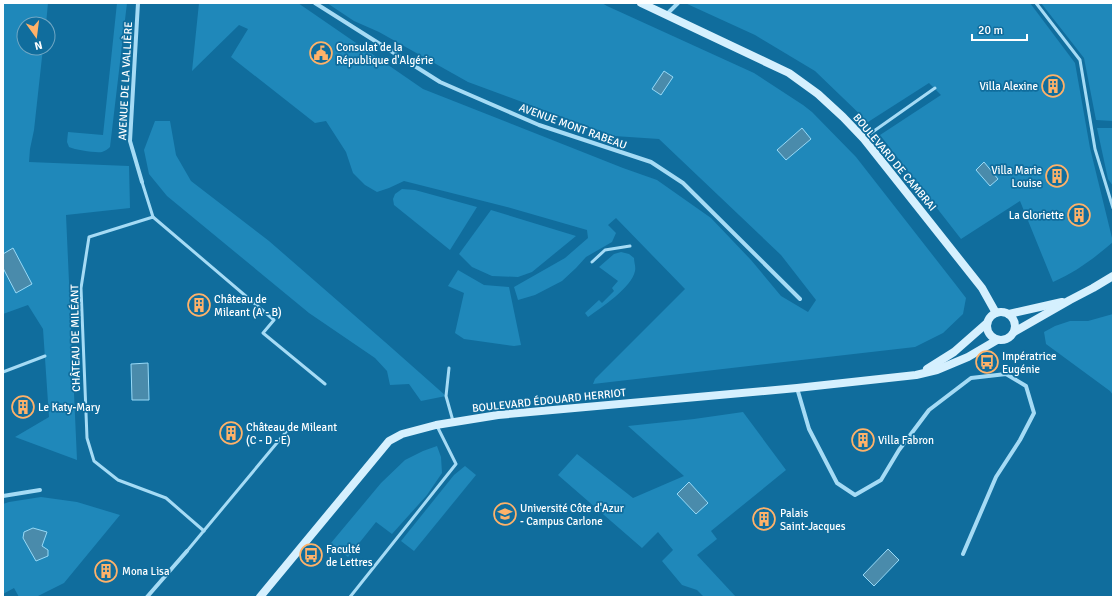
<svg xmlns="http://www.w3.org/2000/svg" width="1116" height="600" font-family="Signika,sans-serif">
	<rect width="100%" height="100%" fill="#106d9d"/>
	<g fill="#1f88ba">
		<polygon points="3,3 48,3 46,24 24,24 24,48 43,48 34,130 30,149 29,162 129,166 130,208 66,215 77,460 15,437 49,417 43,329 28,305 3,314"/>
		<path d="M117,3H127L110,147C108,149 105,151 102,152C95,153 76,150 69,147L67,142L68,132L103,135Z"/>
		<polygon points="199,3 298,3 423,89 623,168 657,180 711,218 751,260 781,296 808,312 816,300 781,255 659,139 614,136 468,82 379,32 354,21 327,3 602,3 607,6 754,73 803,105 812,112 856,157 956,285 966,298 963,314 943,333 915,347 593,384 595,379 685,289 616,218 608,225 616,233 612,242 586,257 576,268 562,281 535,295 518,300 514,287 565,258 588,238 587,230 507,207 404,181 389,188 377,192 365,185 353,173 346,152 326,121 315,123 231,57 248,29 239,25 192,71"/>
		<path d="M685,3H1030L1075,63L1090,148L1113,242C1093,259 1076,272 1053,282L1020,201L961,239L880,135L941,95L929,83L868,122L815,71L755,35Z"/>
		<polygon points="1041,3 1113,3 1113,121 1096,120 1084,58"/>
		<polygon points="155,121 170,121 176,155 191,181 269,241 385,342 446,396 421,401 409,384 390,385 387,371 375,358 309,313 167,196 149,174 144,150"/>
		<polygon points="1097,128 1113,128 1113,186 1108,179"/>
		<polygon points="402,189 415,190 477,207 450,250 394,205 393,199 395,194"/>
		<polygon points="491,210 576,236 532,272 518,277 492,276 472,267 459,254"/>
		<path d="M621,252L629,254L634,258C634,262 636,267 635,271C632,287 601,308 588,317L585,313L599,300L602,303L614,291L612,288L618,281L599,267L614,254Z"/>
		<polygon points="458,270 484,285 509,287 521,345 514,346 464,339 455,333 464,293 448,286"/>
		<polygon points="1113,314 1113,395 1110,391 1046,344 1044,332 1055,326 1070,321 1088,321"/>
		<polygon points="743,412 786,470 711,531 717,539 697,555 736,597 704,597 697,590 682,585 662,561 673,550 658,532 642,548 558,475 577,454 633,498 684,476 628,426 694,419"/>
		<polygon points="437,446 441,457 442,473 427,495 392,534 376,522 348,557 331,543 381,483 405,460 423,451"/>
		<polygon points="465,466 476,475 414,551 401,541 454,475"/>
		<polygon points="41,497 77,502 120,515 64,583 36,597 19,597 14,588 3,594 3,504 9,502"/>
	</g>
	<g fill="#4a8bab" stroke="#97daf8">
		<polygon points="664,71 673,77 661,95 652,89"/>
		<polygon points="802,128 811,139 786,160 777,150"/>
		<polygon points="984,162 998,179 990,186 976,170"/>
		<polygon points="13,248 32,284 16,293 3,268 3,254"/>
		<polygon points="148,363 149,400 132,400 131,364"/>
		<polygon points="689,482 708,503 696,514 677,494"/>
		<polygon points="33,528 47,532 42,546 48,550 48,556 36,561 23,538 24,532"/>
		<polygon points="888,549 899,560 874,586 863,575"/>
	</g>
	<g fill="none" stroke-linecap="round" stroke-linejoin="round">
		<g stroke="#a5dbf5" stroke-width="3">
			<polyline points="1036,3 1080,60 1095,149 1113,208"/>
			<polyline points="864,138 935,88"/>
			<polyline points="142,182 153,217"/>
			<polyline points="592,262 605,250 630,246"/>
			<polyline points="449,368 446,396 453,421"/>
			<polyline points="3,372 45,356"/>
			<polyline points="204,531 166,498 118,480 94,461 87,438 81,288 89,237 153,217 274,320 263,333 325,384"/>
			<polyline points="187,551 286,432"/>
			<polyline points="350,597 456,464 437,426"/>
		</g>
		<g stroke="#a5dbf5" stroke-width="4">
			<polyline points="138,3 130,141 142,182"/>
			<polyline points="315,3 440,82 539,125 651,162 683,183 800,299"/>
			<polyline points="666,15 678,3"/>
			<polyline points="797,388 809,429 837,483 855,495 881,480 899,450 929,410 971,378 1006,374 1026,386 1034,413 1020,440 996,477 963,554"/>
			<polyline points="3,496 40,490"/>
			<polyline points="147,597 187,551"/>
		</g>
		<g stroke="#d5f0fe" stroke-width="8">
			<polyline points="641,3 789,73 818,94 843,117 864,139 982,288 996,313"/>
			<circle cx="1001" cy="326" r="14"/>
			<polyline points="1009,314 1062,302"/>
			<polyline points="1014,332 1070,300 1093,288 1113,276"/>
			<polyline points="927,369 954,352 987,323"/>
			<polyline points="260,597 389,441 402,434 436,425 498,415 797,388 916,375 937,370 968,357 997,340"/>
		</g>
	</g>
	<defs>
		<g id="civic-ring" transform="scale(1.15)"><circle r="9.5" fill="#106d9d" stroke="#ffb269" stroke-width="1.5"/><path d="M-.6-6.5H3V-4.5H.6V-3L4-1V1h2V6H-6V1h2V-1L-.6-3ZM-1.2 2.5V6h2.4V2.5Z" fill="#ffb269"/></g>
		<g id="building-ring" transform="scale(1.15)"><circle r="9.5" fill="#106d9d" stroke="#ffb269" stroke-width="1.5"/><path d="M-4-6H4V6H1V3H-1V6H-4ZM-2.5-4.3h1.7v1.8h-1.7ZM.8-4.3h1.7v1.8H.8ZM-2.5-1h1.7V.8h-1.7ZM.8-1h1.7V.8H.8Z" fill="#ffb269"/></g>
		<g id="bus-ring" transform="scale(1.15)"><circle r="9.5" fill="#106d9d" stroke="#ffb269" stroke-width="1.5"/><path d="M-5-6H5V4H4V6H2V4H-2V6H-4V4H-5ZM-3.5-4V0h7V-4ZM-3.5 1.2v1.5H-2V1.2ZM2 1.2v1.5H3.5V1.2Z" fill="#ffb269"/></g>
		<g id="university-ring" transform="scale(1.15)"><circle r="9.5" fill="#106d9d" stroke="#ffb269" stroke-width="1.5"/><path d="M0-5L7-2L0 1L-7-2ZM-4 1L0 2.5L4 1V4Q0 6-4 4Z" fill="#ffb269"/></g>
	</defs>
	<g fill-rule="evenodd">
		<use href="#civic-ring" x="321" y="53"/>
		<use href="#building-ring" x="1053" y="86"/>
		<use href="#building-ring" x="1057" y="176"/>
		<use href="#building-ring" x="1079" y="215"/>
		<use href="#building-ring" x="199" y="305"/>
		<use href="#bus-ring" x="987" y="362"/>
		<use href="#building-ring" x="23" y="407"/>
		<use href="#building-ring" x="231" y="433"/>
		<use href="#building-ring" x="863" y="440"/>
		<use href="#university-ring" x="505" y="514"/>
		<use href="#building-ring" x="764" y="519"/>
		<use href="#bus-ring" x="311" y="555"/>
		<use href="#building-ring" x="106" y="571"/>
	</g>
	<g text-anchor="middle" stroke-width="3.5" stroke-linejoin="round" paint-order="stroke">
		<g font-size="11" fill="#fff" stroke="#106d9d" text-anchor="start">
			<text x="336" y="51">Consulat de la<tspan x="336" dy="13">République d'Algérie</tspan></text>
			<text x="1038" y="90" text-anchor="end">Villa Alexine</text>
			<text x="1042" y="174" text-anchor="end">Villa Marie<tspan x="1042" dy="13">Louise</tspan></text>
			<text x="1064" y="219" text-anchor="end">La Gloriette</text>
			<text x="214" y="303">Château de<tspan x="214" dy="13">Mileant (A - B)</tspan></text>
			<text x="1002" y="360">Impératrice<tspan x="1002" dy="13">Eugénie</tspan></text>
			<text x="38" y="411">Le Katy-Mary</text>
			<text x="246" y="431">Château de Mileant<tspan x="246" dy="13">(C - D - E)</tspan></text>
			<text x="878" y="444">Villa Fabron</text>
			<text x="520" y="512">Université Côte d'Azur<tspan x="520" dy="13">- Campus Carlone</tspan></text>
			<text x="780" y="517">Palais<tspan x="780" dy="13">Saint-Jacques</tspan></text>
			<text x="326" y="553">Faculté<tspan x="326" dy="13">de Lettres</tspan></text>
			<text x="122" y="575">Mona Lisa</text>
		</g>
		<g font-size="11" fill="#fff" stroke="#106d9d">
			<text transform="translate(125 81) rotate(-87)" y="4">AVENUE DE LA VALLIÈRE</text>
			<text transform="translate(573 126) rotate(20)" y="4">AVENUE MONT RABEAU</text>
			<text transform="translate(895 162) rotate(50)" y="4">BOULEVARD DE CAMBRAI</text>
			<text transform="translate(75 338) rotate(-91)" y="4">CHÂTEAU DE MILÉANT</text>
			<text transform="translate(549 400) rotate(-6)" y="4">BOULEVARD ÉDOUARD HERRIOT</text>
		</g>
	</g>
	<rect width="1116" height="600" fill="none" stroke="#ffffff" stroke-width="8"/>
	<g transform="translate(36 36) rotate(166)"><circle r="19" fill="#106d9d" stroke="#70a7c4"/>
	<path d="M0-3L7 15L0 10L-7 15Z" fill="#ffb269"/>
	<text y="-6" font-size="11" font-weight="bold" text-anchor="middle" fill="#ffffff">N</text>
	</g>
	<path d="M972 34v6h55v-6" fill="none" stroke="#ffffff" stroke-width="2"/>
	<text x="978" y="34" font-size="12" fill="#ffffff" stroke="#106d9d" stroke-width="3" paint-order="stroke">20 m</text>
</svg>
